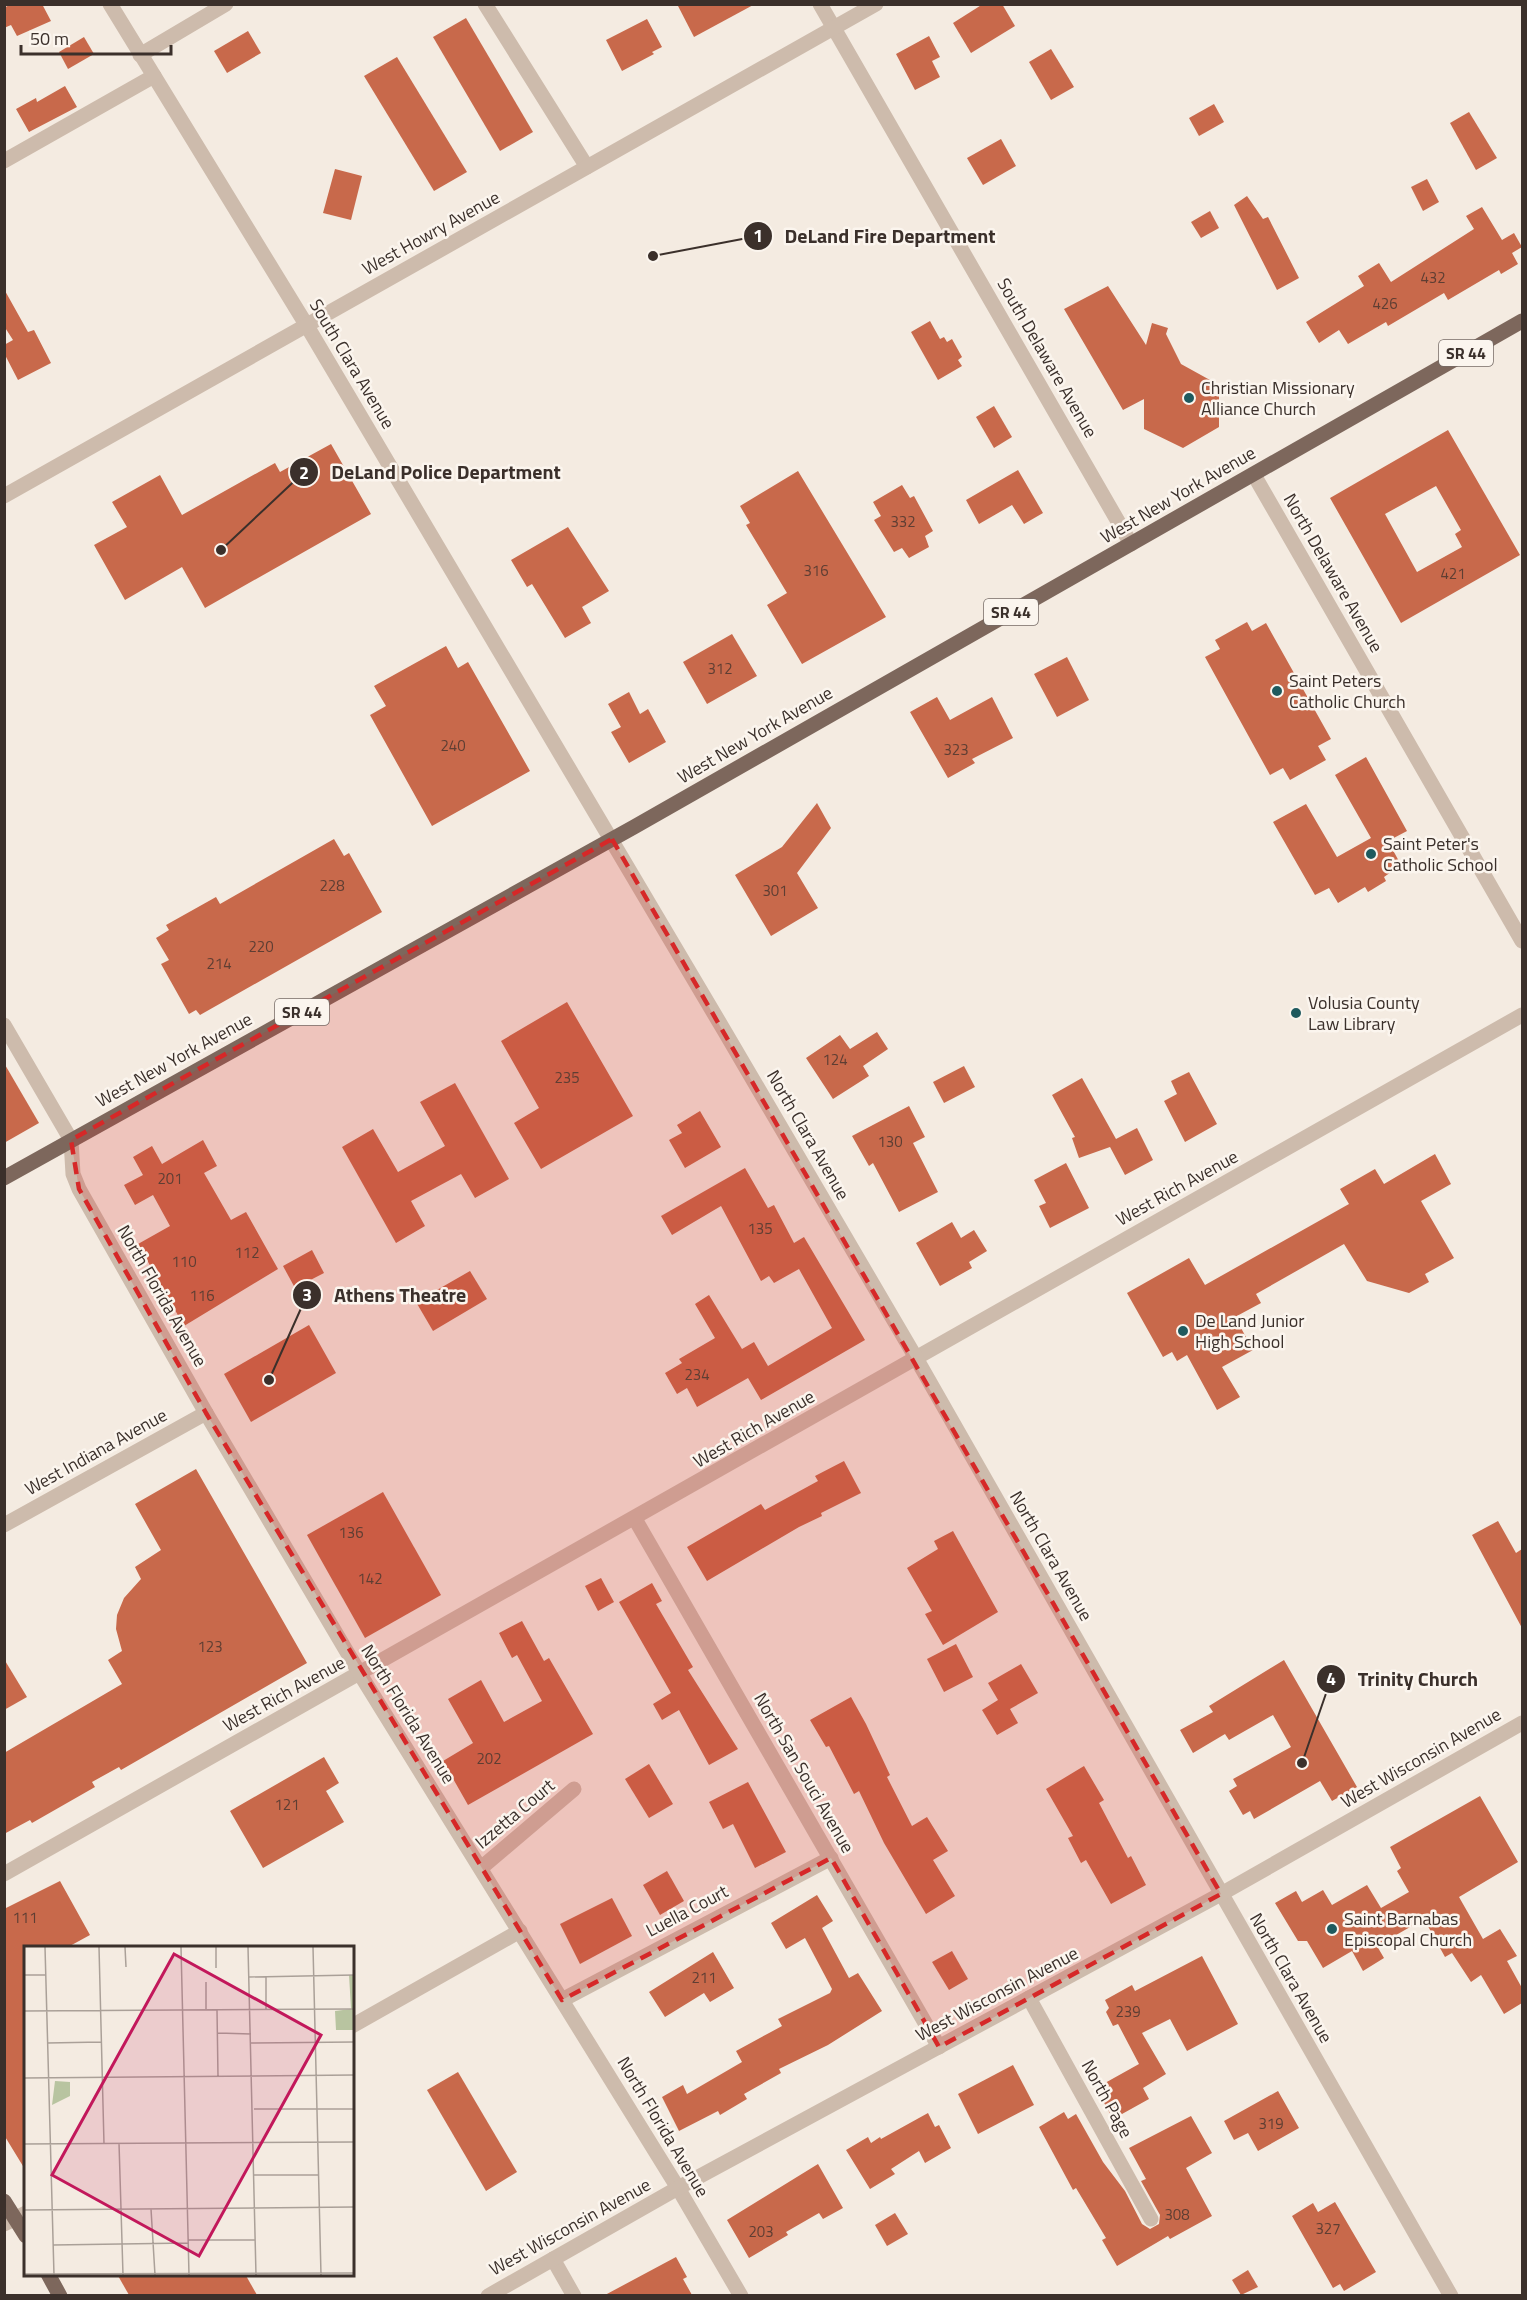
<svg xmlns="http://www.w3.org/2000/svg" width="1527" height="2300" font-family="'Titillium Web',sans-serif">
	<rect width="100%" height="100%" fill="#f4ebe1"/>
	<g fill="#c8694b" fill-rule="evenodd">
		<polygon points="11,4 42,4 51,21 17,36 11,25 4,28 4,8"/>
		<polygon points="677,4 755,4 694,37"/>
		<polygon points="983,4 1002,4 1015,26 971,53 953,23"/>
		<polygon points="466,18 533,132 500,151 433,37"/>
		<polygon points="647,19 662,47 652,52 654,54 622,71 606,40"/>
		<polygon points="248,31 261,53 227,73 214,51"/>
		<polygon points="929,36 940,57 932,61 940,77 915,90 896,54"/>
		<polygon points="84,37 94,54 68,69 59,52"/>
		<polygon points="1051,49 1074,87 1051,100 1029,62"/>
		<polygon points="397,57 467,172 434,191 364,76"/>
		<polygon points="65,86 77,107 29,132 16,109 36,98 37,102"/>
		<polygon points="1214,104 1224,122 1199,136 1189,118"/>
		<polygon points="1469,112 1497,158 1476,170 1450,123"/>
		<polygon points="1001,139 1016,166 983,185 967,158"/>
		<polygon points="335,169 362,176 351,220 323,213"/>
		<polygon points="1427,179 1439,202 1423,211 1411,187"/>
		<polygon points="1247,196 1263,219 1268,217 1299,278 1277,290 1234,205"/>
		<polygon points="1482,207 1502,240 1514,233 1522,247 1512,253 1518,264 1501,274 1499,270 1448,300 1444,293 1388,326 1386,322 1348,344 1339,330 1319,343 1306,322 1364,286 1358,276 1379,263 1391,282 1474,229 1466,216"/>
		<polygon points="1210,211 1219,228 1201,238 1191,222"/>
		<polygon points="1108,286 1146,345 1152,323 1168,328 1166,334 1181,364 1219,385 1219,427 1183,448 1144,429 1144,399 1123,410 1064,309"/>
		<polygon points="4,289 28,332 34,330 51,363 18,380 4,353 4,345 13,340 4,326"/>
		<polygon points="930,321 940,339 944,337 947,342 952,339 962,357 958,360 962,366 938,380 911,332"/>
		<polygon points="994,406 1012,437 994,448 976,417"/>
		<path d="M1448,430L1520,555L1401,623L1330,498ZM1436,486L1461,530L1455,534L1462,547L1417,572L1385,514Z"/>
		<polygon points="331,444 371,514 205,608 182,567 125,600 94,545 127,527 112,502 160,475 182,515 275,463 280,472"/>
		<polygon points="1018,470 1043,513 1024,524 1012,505 979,524 966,500"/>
		<polygon points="798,471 886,617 802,664 767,605 787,593 746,525 750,523 740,506"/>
		<polygon points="902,485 910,498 914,496 933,531 925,536 929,547 909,558 902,548 894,552 874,520 881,516 873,502"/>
		<polygon points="568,527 609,591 582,607 591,623 565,638 532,584 527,587 511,560"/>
		<polygon points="1247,622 1252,631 1266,623 1331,739 1318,746 1326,760 1290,780 1283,768 1270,775 1205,657 1220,649 1215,640"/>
		<polygon points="732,634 757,676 707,704 683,662"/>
		<polygon points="446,646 458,668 468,662 530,771 432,826 370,715 386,706 374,686"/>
		<polygon points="1067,657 1089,700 1057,717 1034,674"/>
		<polygon points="629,692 640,714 648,709 666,742 629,763 611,732 621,727 608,704"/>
		<polygon points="937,697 950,720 992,697 1013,738 972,759 975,763 948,778 910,712"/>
		<polygon points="1366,757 1407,831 1388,841 1401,865 1384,877 1386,881 1368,892 1365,887 1338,903 1329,888 1315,895 1273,822 1306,804 1337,857 1371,838 1335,775"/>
		<polygon points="817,803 831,828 797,873 818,908 771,936 735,875 782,847"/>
		<polygon points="334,839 344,856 349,853 382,912 200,1015 196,1010 189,1014 161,964 169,960 156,938 169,930 166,925 216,897 220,904"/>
		<polygon points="567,1002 633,1116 541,1169 514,1123 539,1108 501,1041"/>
		<polygon points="877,1032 888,1049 863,1066 869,1076 833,1099 806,1058 840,1035 850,1049"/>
		<polygon points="4,1063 39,1123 4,1143"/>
		<polygon points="964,1066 975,1087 944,1103 933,1082"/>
		<polygon points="1189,1072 1217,1124 1185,1142 1164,1101 1177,1094 1171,1081"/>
		<polygon points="1082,1078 1116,1139 1137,1128 1153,1160 1125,1175 1110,1147 1079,1158 1072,1138 1075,1137 1052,1095"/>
		<polygon points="455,1083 509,1179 475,1198 461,1174 411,1201 425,1226 396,1243 342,1147 373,1129 398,1172 445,1146 420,1102"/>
		<polygon points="909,1106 925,1137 913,1143 938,1192 899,1212 873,1163 869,1166 852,1136"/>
		<polygon points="700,1111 721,1147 685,1168 669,1140 682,1133 677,1125"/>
		<polygon points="203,1140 217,1166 204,1173 231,1220 246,1212 278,1269 184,1326 138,1244 170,1226 153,1195 135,1205 124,1185 143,1175 133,1157 152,1146 162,1164"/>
		<polygon points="1435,1154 1451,1184 1421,1201 1454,1258 1425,1274 1429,1282 1409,1293 1367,1281 1344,1244 1256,1294 1261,1303 1235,1317 1253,1350 1222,1367 1240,1397 1217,1410 1187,1355 1177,1361 1172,1352 1163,1357 1127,1293 1189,1258 1205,1285 1349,1204 1340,1189 1375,1169 1384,1184"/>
		<polygon points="1066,1163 1089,1208 1050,1228 1039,1206 1046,1203 1034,1180"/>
		<polygon points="745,1168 768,1208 774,1205 794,1243 804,1237 865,1340 761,1400 748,1378 697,1407 687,1388 677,1394 665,1373 682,1363 679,1359 715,1338 695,1304 709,1295 742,1349 754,1342 768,1366 832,1328 799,1269 774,1283 769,1276 761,1281 721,1206 672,1235 661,1216"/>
		<polygon points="952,1222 961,1238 974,1230 987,1251 969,1262 972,1268 940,1286 916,1243"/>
		<polygon points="312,1250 324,1273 295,1288 283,1266"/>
		<polygon points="470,1271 487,1299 433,1331 416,1302"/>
		<polygon points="309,1325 336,1373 251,1422 224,1374"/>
		<polygon points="844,1461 861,1493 821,1513 822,1516 799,1527 707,1581 687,1547 761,1504 765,1510 818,1481 815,1476"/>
		<polygon points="196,1469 307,1663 121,1770 119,1767 92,1782 95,1787 32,1823 30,1820 4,1834 4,1753 122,1684 108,1660 122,1651 116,1629 117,1615 124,1598 141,1579 135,1567 161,1550 135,1504"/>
		<polygon points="383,1492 441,1595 365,1638 307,1535"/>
		<polygon points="1498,1521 1516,1553 1522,1549 1522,1628 1472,1535"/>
		<polygon points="953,1531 998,1612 943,1645 925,1614 932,1611 907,1568 938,1549 934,1541"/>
		<polygon points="601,1578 614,1602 598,1611 585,1586"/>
		<polygon points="652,1583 662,1601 656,1604 693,1667 688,1670 738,1749 709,1765 679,1710 662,1720 653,1704 671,1693 619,1602"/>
		<polygon points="522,1621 544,1661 549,1658 593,1734 468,1805 443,1761 473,1743 448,1699 481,1680 504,1722 542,1701 517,1655 512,1658 499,1633"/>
		<polygon points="956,1644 973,1677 944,1692 927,1659"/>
		<polygon points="4,1659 27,1697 4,1710"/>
		<polygon points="1284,1660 1357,1787 1332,1801 1320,1781 1254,1819 1250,1811 1243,1815 1229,1791 1237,1786 1233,1779 1291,1747 1273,1715 1229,1740 1225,1734 1193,1753 1180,1730 1213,1712 1209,1706"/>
		<polygon points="1021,1664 1038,1693 1010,1709 1018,1723 997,1735 982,1710 998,1700 988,1683"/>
		<polygon points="851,1697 866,1724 890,1775 887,1777 912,1826 927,1817 948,1851 933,1860 955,1896 926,1914 884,1843 859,1791 854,1794 829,1746 826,1747 810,1720"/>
		<polygon points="324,1757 339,1783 326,1791 344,1822 263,1868 230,1811"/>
		<polygon points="649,1764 673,1804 649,1818 625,1779"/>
		<polygon points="1084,1766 1104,1800 1099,1803 1128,1858 1131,1856 1146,1885 1111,1904 1086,1860 1081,1863 1068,1838 1073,1836 1046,1789"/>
		<polygon points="748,1782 786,1852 755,1868 733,1824 723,1829 709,1802"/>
		<polygon points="1480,1796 1518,1862 1459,1897 1483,1939 1500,1929 1517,1956 1507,1961 1522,1988 1522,2003 1504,2014 1481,1975 1471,1982 1452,1953 1445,1957 1424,1919 1377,1946 1384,1958 1363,1971 1352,1951 1323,1968 1307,1941 1298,1941 1275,1903 1296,1891 1302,1902 1323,1890 1332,1905 1367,1885 1381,1908 1409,1892 1397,1871 1401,1868 1390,1847"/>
		<polygon points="667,1871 684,1901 660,1915 643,1885"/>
		<polygon points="60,1881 90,1935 68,1947 26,1947 26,2171 4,2135 4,1909"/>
		<polygon points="817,1895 833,1921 822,1928 849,1978 858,1973 882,2011 828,2045 779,2069 781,2073 744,2094 747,2099 720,2115 718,2111 679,2131 662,2097 683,2085 687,2094 742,2062 736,2051 782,2026 778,2019 830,1993 832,1989 805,1938 786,1949 771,1923"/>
		<polygon points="612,1898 632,1936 580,1964 560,1924"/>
		<polygon points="952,1951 968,1979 949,1990 932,1962"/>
		<polygon points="713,1952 734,1988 710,2002 704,1993 665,2017 649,1992"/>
		<polygon points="1202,1956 1238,2024 1187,2051 1170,2019 1142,2033 1166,2074 1143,2088 1149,2099 1113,2119 1096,2088 1139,2064 1118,2024 1113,2026 1106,2012 1109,2008 1105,2000 1132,1985 1135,1991"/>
		<polygon points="1013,2065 1034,2105 978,2134 958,2094"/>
		<polygon points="458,2072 517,2172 486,2191 427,2090"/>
		<polygon points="1278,2091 1299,2128 1258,2151 1248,2133 1234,2140 1224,2121"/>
		<polygon points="1064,2112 1068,2119 1076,2114 1103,2162 1125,2191 1142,2224 1150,2229 1159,2224 1160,2215 1141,2181 1146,2179 1129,2148 1191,2116 1212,2153 1186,2168 1212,2216 1170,2239 1168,2236 1117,2266 1102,2240 1106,2238 1076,2188 1073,2190 1039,2127"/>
		<polygon points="928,2113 935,2127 939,2125 951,2148 925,2163 919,2151 891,2169 895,2174 870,2189 846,2150 868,2137 871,2143 880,2137 881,2139"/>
		<polygon points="818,2164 843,2208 823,2219 819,2213 786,2232 788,2235 749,2258 727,2220"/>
		<polygon points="1335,2202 1376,2272 1344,2291 1340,2284 1333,2288 1292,2216 1313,2203 1318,2212"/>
		<polygon points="895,2213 908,2234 887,2246 875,2225"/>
		<polygon points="676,2257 687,2277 683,2279 692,2295 605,2295"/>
		<polygon points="1248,2270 1258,2287 1241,2295 1232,2280"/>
		<polygon points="117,2274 245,2274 257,2295 129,2295"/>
	</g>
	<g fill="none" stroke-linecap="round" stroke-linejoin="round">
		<g stroke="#cdbbac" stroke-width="15">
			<polyline points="485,4 587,167"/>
			<polyline points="820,4 1131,544"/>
			<polyline points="140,55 226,4"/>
			<polyline points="4,161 154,76"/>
			<polyline points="1254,475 1522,941"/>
			<polyline points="635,1519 939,2047"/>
			<polyline points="4,1525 206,1413"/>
			<polyline points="481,1868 574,1789"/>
			<polyline points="4,1874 1522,1015"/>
			<polyline points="1029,1998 1151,2219"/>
			<polyline points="562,2000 831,1858"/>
			<polyline points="352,2026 520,1931"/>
			<polyline points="678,2188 741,2296"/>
			<polyline points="4,2224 26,2213"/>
			<polyline points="553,2259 574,2296"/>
		</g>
		<g stroke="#cdbbac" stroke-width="15">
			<polyline points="110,4 307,326 725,1032 916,1358 1451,2296"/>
			<polyline points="4,496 876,4"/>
			<polyline points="4,1025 71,1140 73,1174 79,1189 206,1413 360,1674 678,2188"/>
			<polyline points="488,2296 678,2188 1221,1894 1522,1723"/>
		</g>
		<g stroke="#7d675c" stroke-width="15">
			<polyline points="4,1178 634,827 1522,321"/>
			<polyline points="4,2201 26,2236"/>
			<polyline points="48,2274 60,2296"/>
		</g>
	</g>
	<path fill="#d62828" fill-opacity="0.2" stroke="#d62828" stroke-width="4.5" stroke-dasharray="12 8" stroke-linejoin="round" d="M612,839L1221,1894L939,2047L831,1858L562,2000L206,1413L79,1189L71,1140Z"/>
	<g fill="#1f5a5e" stroke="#fbf5ee" stroke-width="2">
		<circle cx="1189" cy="398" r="6"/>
		<circle cx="1277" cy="691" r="6"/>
		<circle cx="1371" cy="854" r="6"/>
		<circle cx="1296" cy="1013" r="6"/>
		<circle cx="1183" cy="1331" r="6"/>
		<circle cx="1332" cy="1929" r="6"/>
	</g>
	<g text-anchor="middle" stroke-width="5" stroke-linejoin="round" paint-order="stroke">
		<g font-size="15" fill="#5e3e33">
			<text x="1433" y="283">432</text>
			<text x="1385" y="309">426</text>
			<text x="903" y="527">332</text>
			<text x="816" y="576">316</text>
			<text x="1453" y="579">421</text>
			<text x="720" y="674">312</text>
			<text x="453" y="751">240</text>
			<text x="956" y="755">323</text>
			<text x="332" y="891">228</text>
			<text x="775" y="896">301</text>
			<text x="261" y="952">220</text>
			<text x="219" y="969">214</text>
			<text x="835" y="1065">124</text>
			<text x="567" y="1083">235</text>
			<text x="890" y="1147">130</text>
			<text x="170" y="1184">201</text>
			<text x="760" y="1234">135</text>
			<text x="247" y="1258">112</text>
			<text x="184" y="1267">110</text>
			<text x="202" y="1301">116</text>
			<text x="697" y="1380">234</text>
			<text x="351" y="1538">136</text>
			<text x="370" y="1584">142</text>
			<text x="210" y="1652">123</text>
			<text x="489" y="1764">202</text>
			<text x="287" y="1810">121</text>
			<text x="25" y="1923">111</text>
			<text x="704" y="1983">211</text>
			<text x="1128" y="2017">239</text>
			<text x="1271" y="2129">319</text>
			<text x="1177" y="2220">308</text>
			<text x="1328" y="2234">327</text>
			<text x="761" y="2237">203</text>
		</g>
		<g fill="#fbf5ee" stroke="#756b66" stroke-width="1.5">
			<rect x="1439" y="340" width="54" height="26" rx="4.5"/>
			<rect x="984" y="599" width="54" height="26" rx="4.5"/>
			<rect x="275" y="999" width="54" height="26" rx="4.5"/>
		</g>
		<g font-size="16" font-weight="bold" fill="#3b302b">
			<text x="1466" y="359">SR 44</text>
			<text x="1011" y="618">SR 44</text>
			<text x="302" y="1018">SR 44</text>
		</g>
		<g font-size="18" fill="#3b302b" stroke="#fbf5ee">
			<text transform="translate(431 233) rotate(-29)" y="6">West Howry Avenue</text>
			<text transform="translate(1047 358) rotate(60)" y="6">South Delaware Avenue</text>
			<text transform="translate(352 364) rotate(59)" y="6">South Clara Avenue</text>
			<text transform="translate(1178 495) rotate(-30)" y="6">West New York Avenue</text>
			<text transform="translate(1333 573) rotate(60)" y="6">North Delaware Avenue</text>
			<text transform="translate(755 735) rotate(-30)" y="6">West New York Avenue</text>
			<text transform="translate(174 1060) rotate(-29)" y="6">West New York Avenue</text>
			<text transform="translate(808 1135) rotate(60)" y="6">North Clara Avenue</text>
			<text transform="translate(1177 1188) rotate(-29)" y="6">West Rich Avenue</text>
			<text transform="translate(162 1296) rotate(60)" y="6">North Florida Avenue</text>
			<text transform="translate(754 1429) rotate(-30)" y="6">West Rich Avenue</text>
			<text transform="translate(96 1452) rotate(-29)" y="6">West Indiana Avenue</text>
			<text transform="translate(1051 1556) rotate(60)" y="6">North Clara Avenue</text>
			<text transform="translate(284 1694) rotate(-29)" y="6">West Rich Avenue</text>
			<text transform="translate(408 1714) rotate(58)" y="6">North Florida Avenue</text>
			<text transform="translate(1421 1758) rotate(-30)" y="6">West Wisconsin Avenue</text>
			<text transform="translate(804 1773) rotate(60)" y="6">North San Souci Avenue</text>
			<text transform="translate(515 1814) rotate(-40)" y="6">Izzetta Court</text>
			<text transform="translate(687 1911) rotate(-28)" y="6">Luella Court</text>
			<text transform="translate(1291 1978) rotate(60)" y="6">North Clara Avenue</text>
			<text transform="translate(997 1994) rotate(-28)" y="6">West Wisconsin Avenue</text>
			<text transform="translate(1107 2099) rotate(61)" y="6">North Page</text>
			<text transform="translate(663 2127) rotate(59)" y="6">North Florida Avenue</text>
			<text transform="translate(570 2227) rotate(-29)" y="6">West Wisconsin Avenue</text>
		</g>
		<g font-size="18" fill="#3b302b" stroke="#fbf5ee" text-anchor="start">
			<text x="1201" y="394">Christian Missionary<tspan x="1201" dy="21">Alliance Church</tspan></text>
			<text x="1289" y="687">Saint Peters<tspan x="1289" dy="21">Catholic Church</tspan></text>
			<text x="1383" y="850">Saint Peter's<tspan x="1383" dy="21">Catholic School</tspan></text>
			<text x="1308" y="1009">Volusia County<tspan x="1308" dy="21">Law Library</tspan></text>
			<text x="1195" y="1327">De Land Junior<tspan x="1195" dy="21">High School</tspan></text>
			<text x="1344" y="1925">Saint Barnabas<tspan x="1344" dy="21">Episcopal Church</tspan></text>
		</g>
	</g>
	<g transform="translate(24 1946)">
		<rect width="330" height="330" fill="#f4ebe1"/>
		<path d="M325,29H330V84H312L311,65L327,63ZM31,135L46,136V150L28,159Z" fill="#b8c4a0"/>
		<path fill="none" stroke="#aaa098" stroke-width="1.5" d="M21,1L30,329M75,1L80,198M101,1L102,21M157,1L165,329M192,1V22M224,1L232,329M289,1L297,329M0,29H22M225,31L330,29M242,31V64M182,63V36M193,64L194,130M0,65L330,63M194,87L227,88M23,97L78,96M227,97L330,96M0,132L330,129M230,163H330M95,197L99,329M0,198L330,196M229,229H294M127,263L131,329M0,264L330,261M164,294H231M29,299L164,297M0,328L330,327"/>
		<path fill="#c2185b" fill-opacity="0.15" stroke="#c2185b" stroke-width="3" d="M150,8L297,89L175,310L28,229Z"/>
		<rect width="330" height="330" fill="none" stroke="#3b302b" stroke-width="3"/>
	</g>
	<path fill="none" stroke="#3b302b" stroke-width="2" d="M653 256L758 236M221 550L304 472M269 1380L307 1295M1302 1763L1331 1679"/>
	<g fill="#3b302b" stroke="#fbf5ee" stroke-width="2">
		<circle cx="653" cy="256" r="6"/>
		<circle cx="221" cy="550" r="6"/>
		<circle cx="269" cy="1380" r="6"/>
		<circle cx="1302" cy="1763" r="6"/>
		<circle cx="758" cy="236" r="15"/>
		<circle cx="304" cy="472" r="15"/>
		<circle cx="307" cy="1295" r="15"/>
		<circle cx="1331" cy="1679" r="15"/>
	</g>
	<g font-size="18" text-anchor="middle" font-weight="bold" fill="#fff">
		<text x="758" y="242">1</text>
		<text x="304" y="479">2</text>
		<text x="307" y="1301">3</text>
		<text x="1331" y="1685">4</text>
	</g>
	<g font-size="20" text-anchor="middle" font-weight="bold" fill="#3b302b" stroke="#fbf5ee" stroke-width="5" stroke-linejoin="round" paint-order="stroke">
		<text x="890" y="243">DeLand Fire Department</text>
		<text x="446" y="479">DeLand Police Department</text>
		<text x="400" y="1302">Athens Theatre</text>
		<text x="1418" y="1686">Trinity Church</text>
	</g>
	<rect width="1527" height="2300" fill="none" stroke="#3b302b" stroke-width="12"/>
	<path d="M21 45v9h150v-9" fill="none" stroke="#3b302b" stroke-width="3"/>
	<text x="30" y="45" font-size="18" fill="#3b302b" stroke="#fbf5ee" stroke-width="4.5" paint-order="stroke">50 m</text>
</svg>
